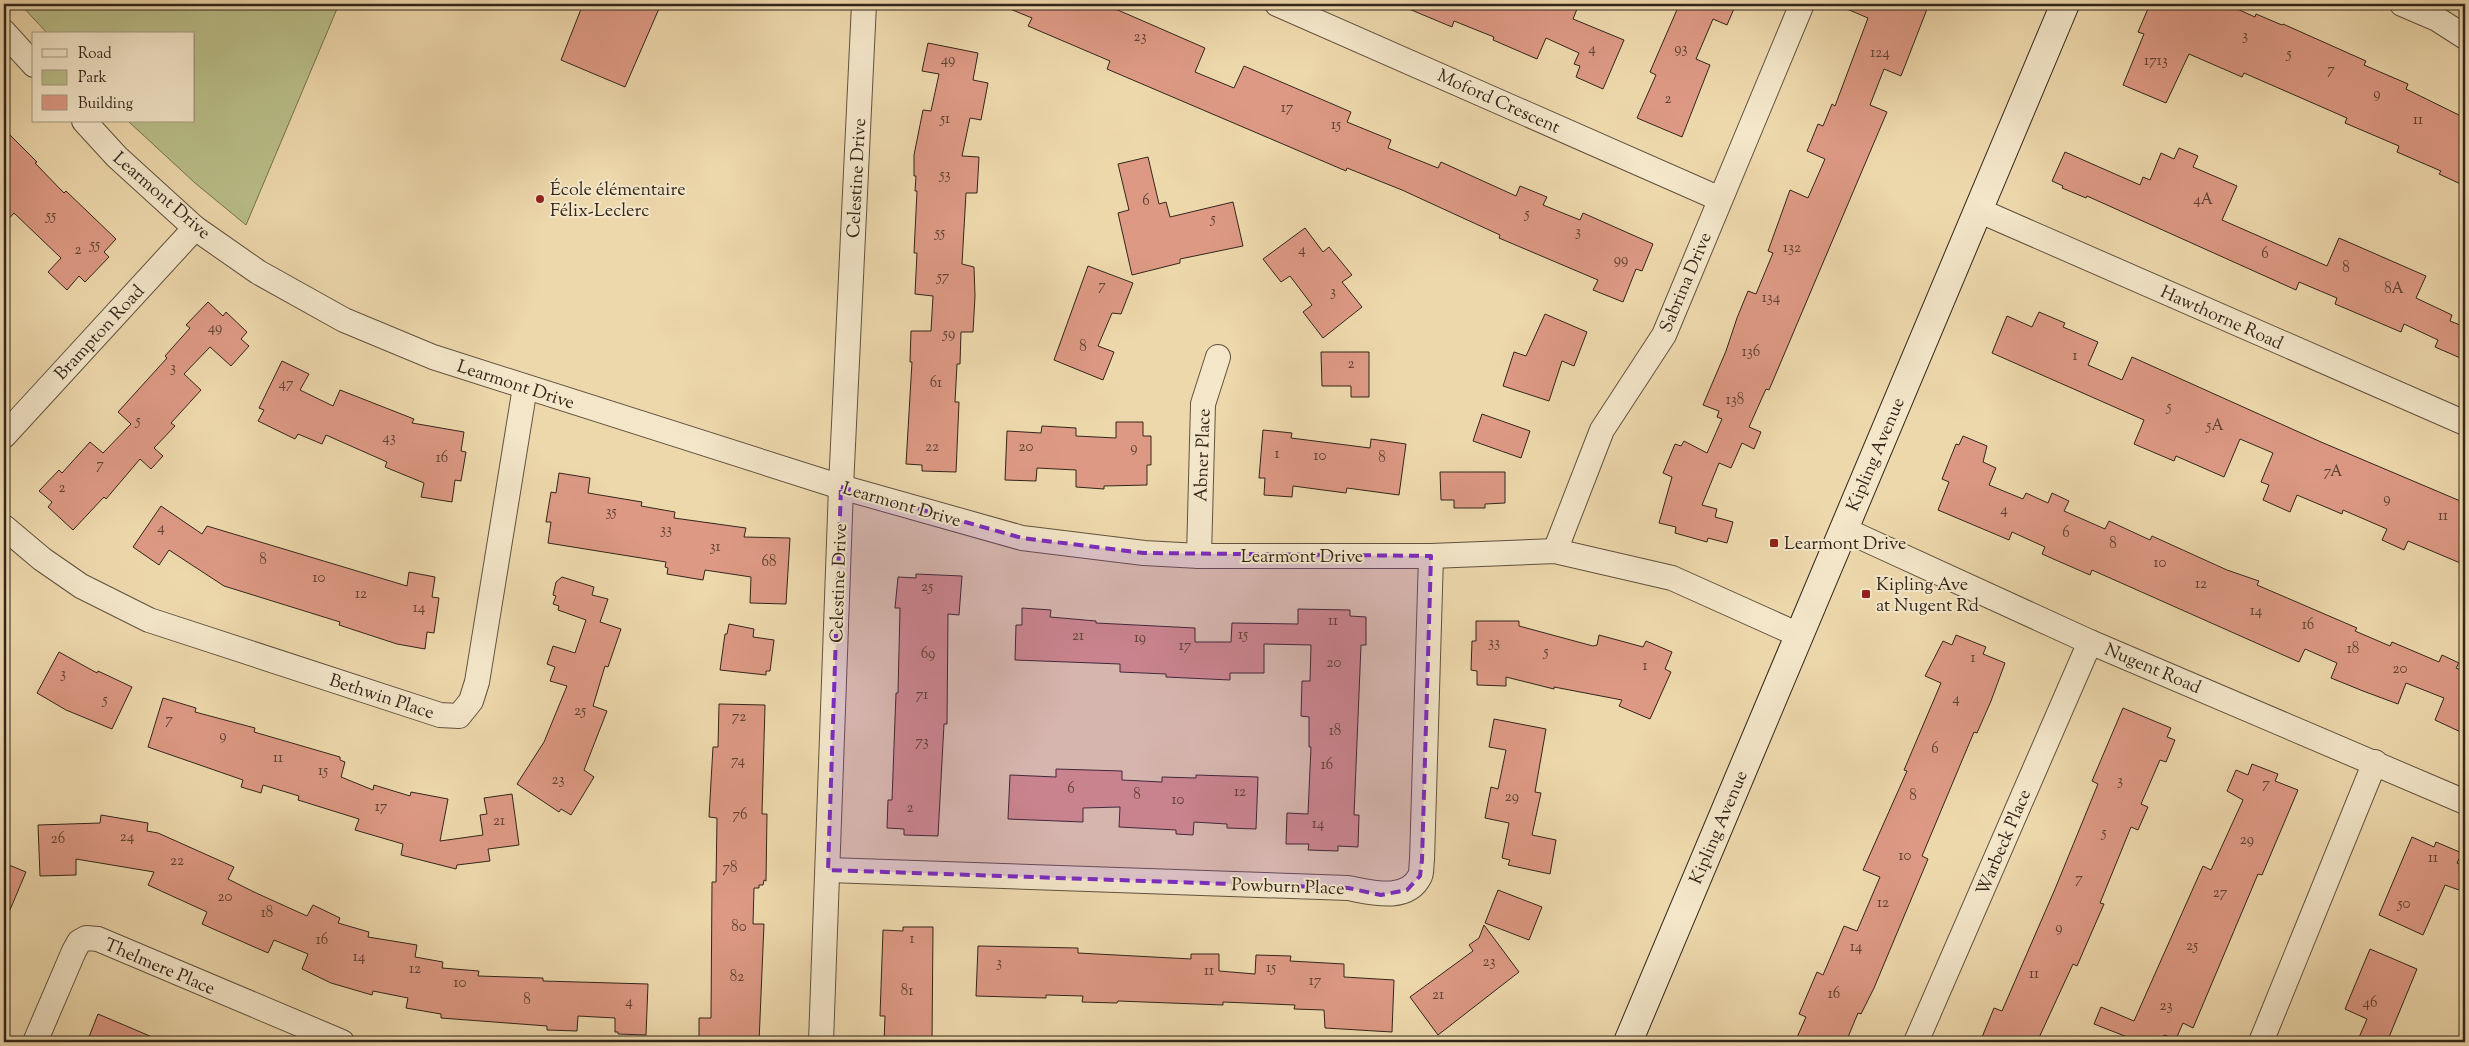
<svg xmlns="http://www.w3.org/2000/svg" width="2469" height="1046" font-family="'Sorts Mill Goudy',serif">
	<rect width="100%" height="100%" fill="#edd8ac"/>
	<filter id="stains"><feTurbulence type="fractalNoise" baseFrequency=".004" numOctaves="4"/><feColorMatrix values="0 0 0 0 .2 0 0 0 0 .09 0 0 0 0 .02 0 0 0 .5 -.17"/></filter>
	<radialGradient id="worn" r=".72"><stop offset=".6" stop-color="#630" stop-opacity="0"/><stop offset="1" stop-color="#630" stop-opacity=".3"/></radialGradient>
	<polygon fill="#b9be89" stroke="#767252" points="20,4 339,4 246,225 195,183 128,121 194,121 194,34 48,34"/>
	<g fill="#dd9984" stroke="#33261b">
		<polygon points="583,4 661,4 625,87 561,60"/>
		<polygon points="998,4 1104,4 1205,48 1195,72 1234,88 1244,66 1351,112 1347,122 1391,140 1388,148 1438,168 1441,162 1516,196 1520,186 1547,197 1543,205 1580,220 1583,213 1653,244 1642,271 1636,269 1623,302 1593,290 1598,280 1499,238 1500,235 1402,190 1347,168 1346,171 1107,69 1110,61 1028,26 1032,18"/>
		<polygon points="1397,4 1579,4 1573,19 1624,40 1603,89 1576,77 1580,66 1574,64 1579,53 1546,38 1537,59 1493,40 1494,37 1454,21 1452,27"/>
		<polygon points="1676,4 1736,4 1727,25 1713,19 1696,59 1710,65 1682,137 1637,118 1656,75 1650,72 1679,5"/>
		<polygon points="1835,4 1929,4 1901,76 1884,69 1870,105 1887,112 1769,390 1766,389 1749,427 1761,432 1754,449 1742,443 1731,468 1719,463 1702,505 1717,509 1715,517 1733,522 1727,543 1708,538 1707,542 1675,533 1676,527 1659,523 1672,477 1663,473 1675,444 1681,446 1684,441 1707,453 1722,419 1717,417 1719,411 1703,405 1726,351 1737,318 1748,291 1756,294 1773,253 1768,251 1790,190 1808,198 1825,159 1807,151 1818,124 1823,126 1832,104 1835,106 1868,18"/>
		<polygon points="2150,4 2226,4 2255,17 2256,14 2282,25 2283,24 2366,61 2364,65 2408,84 2406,89 2465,118 2465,186 2439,174 2441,171 2397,152 2399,146 2345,123 2347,118 2244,73 2242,77 2189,54 2166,103 2123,85 2144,34 2138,32"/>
		<polygon points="928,43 978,53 973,80 988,83 981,120 970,118 962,156 979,157 977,193 966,193 962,264 974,267 975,296 973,332 961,332 960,364 957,364 955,402 959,402 956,472 922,471 922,465 906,464 912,362 910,362 911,331 931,331 933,296 915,294 917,253 914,253 917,191 915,191 916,176 914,176 914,155 923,110 931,111 939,74 922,71"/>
		<polygon points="4,129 37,162 35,163 64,193 66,191 116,239 104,252 109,257 85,282 79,276 67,290 48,272 61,258 14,213 4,224"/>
		<polygon points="2179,148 2198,156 2193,167 2237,186 2222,220 2327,266 2339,238 2426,276 2416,298 2452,315 2450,321 2465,327 2465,360 2435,347 2438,340 2404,324 2401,332 2335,304 2337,298 2299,282 2296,290 2087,196 2086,198 2062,188 2063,186 2052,181 2065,152 2140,185 2143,177 2150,180 2161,153 2174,159"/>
		<polygon points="1148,157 1159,204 1166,202 1170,217 1233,202 1243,246 1180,259 1180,263 1132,275 1118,213 1129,210 1118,164"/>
		<polygon points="1305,228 1323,252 1329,247 1352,275 1342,282 1362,307 1323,338 1303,312 1312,305 1290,276 1281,282 1263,259"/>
		<polygon points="1088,266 1133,283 1121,314 1112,313 1098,346 1114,352 1103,380 1054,360"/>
		<polygon points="208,302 223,316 226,312 247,332 241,339 249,346 231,366 210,347 184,374 201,390 171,423 175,426 154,448 163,456 151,469 140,459 106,499 104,497 73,530 48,507 52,502 39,491 59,470 62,473 90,442 103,453 131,424 118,412 167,358 165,356 190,328 186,325"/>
		<polygon points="2039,312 2065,323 2063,327 2098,342 2088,365 2122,380 2132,357 2321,442 2465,503 2465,565 2408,541 2404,550 2382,540 2387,529 2343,510 2342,514 2297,495 2290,512 2263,500 2269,485 2261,482 2273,453 2240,439 2224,477 2176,456 2174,461 2134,444 2144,420 1992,353 2007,316 2032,327"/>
		<polygon points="1545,314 1587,332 1574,366 1562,361 1549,401 1503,386 1514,352 1526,356"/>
		<polygon points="1321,352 1369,352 1369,397 1351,397 1351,386 1322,386"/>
		<polygon points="282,361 309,374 300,390 333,406 340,390 414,419 412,423 464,432 461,451 466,452 461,481 455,480 452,502 421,497 424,483 385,467 387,462 326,435 322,444 298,434 295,439 258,421 264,410 259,408"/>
		<polygon points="1482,414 1530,431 1521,458 1473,441"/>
		<polygon points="1116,422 1143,422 1143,436 1151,436 1151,465 1147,465 1147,485 1104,486 1104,489 1076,487 1076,470 1037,468 1036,481 1005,480 1007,431 1041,433 1042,426 1076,428 1076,436 1116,438"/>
		<polygon points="1263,430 1292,433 1291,438 1370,448 1371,439 1406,444 1399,495 1347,488 1346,493 1293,486 1292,497 1264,495 1265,478 1259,478"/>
		<polygon points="1963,436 1987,446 1983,462 1996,468 1989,485 2023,499 2026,493 2048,503 2052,493 2069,501 2064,511 2105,529 2109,521 2150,540 2152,536 2227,570 2259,581 2257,585 2357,628 2355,631 2390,646 2392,642 2439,662 2442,655 2459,663 2456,668 2465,672 2465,734 2435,720 2444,698 2406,683 2398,704 2363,691 2331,678 2337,663 2305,649 2299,662 2092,570 2090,575 2042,554 2045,547 2012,532 2009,540 1938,510 1949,482 1942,479 1956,444 1959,445"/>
		<polygon points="1440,472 1505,472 1505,503 1485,504 1485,508 1454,508 1454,500 1441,500"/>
		<polygon points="559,473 590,478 588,493 642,502 641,506 675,512 674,518 746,528 744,537 790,538 786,604 750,603 751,577 705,570 703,580 667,574 668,568 665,567 666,562 548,543 551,522 546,522 551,492 556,493"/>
		<polygon points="161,506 202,534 207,526 407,586 409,572 435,577 432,597 439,598 434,633 427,632 425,649 397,644 339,625 340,622 224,586 169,550 159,565 133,547"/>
		<polygon points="916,574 962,576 959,615 948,614 947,724 944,724 938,836 904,835 904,829 887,828 888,800 892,800 896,693 898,693 900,608 895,608 898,577 916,578"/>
		<polygon points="562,577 594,587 592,595 608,599 600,622 621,629 608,667 605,666 593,706 607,711 584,770 594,777 571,815 561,809 559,812 517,784 544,742 567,686 550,681 555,667 547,664 553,646 575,653 586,620 558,610 559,606 553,604 556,596 553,595 556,582"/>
		<polygon points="1022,608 1051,610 1050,617 1096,621 1096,623 1195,628 1195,642 1231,642 1232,623 1298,624 1298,609 1350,610 1350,616 1366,617 1366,645 1361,645 1354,815 1359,815 1358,847 1338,846 1338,851 1308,850 1309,844 1286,844 1287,813 1308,814 1311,747 1309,747 1309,717 1301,716 1302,681 1310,681 1311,645 1264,644 1264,673 1230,673 1230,680 1166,677 1166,674 1120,672 1120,664 1015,660 1016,625 1022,625"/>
		<polygon points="1476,621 1519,621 1519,626 1593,646 1597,645 1599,635 1643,647 1646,641 1672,652 1665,669 1671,672 1650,719 1619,706 1622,700 1554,687 1554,689 1506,677 1506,686 1477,685 1477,671 1471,670 1472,641 1476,641"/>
		<polygon points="729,624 754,629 753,637 774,640 770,671 766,671 766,675 720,670 725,634 727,634"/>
		<polygon points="1956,635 1986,647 1983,654 2005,663 1991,701 1977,733 1974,732 1922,856 1928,859 1874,988 1861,1014 1858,1013 1846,1042 1795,1042 1806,1017 1799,1014 1817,972 1823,975 1844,926 1857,931 1880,877 1863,870 1907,771 1904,770 1941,683 1925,676 1943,641 1952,645"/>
		<polygon points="59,652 97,673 98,671 132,687 112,729 66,710 37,693"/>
		<polygon points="163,698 196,708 195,712 255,728 254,732 340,757 340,760 345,762 341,777 373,790 374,785 410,796 411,792 448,799 440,841 483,835 480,815 487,814 484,798 512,794 519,845 488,849 490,861 457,865 456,869 401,855 403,844 355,830 359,819 298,800 299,796 263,785 261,793 241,787 243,780 148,747"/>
		<polygon points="719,704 765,705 762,814 767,814 766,881 764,880 763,885 759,885 759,888 754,888 753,924 764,924 759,1042 699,1042 699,1018 711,1018 712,882 716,882 717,818 709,817 713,747 718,747"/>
		<polygon points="2123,708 2171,728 2167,737 2175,740 2166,762 2160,760 2141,804 2148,807 2138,830 2131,827 2100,903 2104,904 2077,966 2073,964 2037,1042 1980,1042 1994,1008 2002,1011 2055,889 2098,784 2092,781"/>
		<polygon points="1494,719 1546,729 1535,792 1541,793 1532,835 1556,840 1550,874 1508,865 1510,860 1502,858 1509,823 1485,818 1491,787 1498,789 1506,750 1489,747"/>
		<polygon points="2252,764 2278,774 2275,781 2298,790 2262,875 2258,874 2193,1028 2183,1023 2176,1039 2164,1035 2161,1042 2140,1042 2094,1024 2101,1007 2134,1021 2203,866 2211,870 2243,800 2227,791 2236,770 2248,775"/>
		<polygon points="1056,769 1122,771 1122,780 1162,782 1162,777 1196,778 1196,775 1258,777 1256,829 1227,828 1227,824 1194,822 1193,835 1176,834 1176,830 1119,827 1120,807 1083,808 1083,822 1008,819 1010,775 1056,777"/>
		<polygon points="101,815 148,823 147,831 158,833 234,867 228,879 254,892 307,916 313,905 340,918 338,923 369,932 368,937 417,945 415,957 443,962 442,968 479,971 478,976 543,978 543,981 648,984 646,1035 618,1034 618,1032 615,1032 615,1018 578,1016 577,1031 547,1030 547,1026 441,1018 441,1014 406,1008 408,998 373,991 372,995 331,983 302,969 308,954 274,940 268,953 202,924 207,912 148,885 154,872 76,859 76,875 40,876 38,825 100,823"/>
		<polygon points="2412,837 2434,847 2436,842 2462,853 2457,863 2465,867 2465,875 2459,890 2445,885 2423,935 2379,915"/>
		<polygon points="4,863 26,872 4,924"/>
		<polygon points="1498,890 1542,907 1529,940 1485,923"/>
		<polygon points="1484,925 1519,972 1438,1035 1410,997 1473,951 1469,945 1479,938"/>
		<polygon points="903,927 933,927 932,1042 884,1042 885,1016 880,1016 883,930 903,931"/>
		<polygon points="978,946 1078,948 1078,953 1191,959 1191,954 1219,954 1219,971 1255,974 1256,955 1291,956 1290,961 1344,964 1344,977 1394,980 1392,1032 1325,1028 1324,1010 1294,1009 1295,1005 1223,1002 1223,1005 1118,1001 1117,1003 1082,1002 1083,996 1046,995 1046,998 976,996"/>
		<polygon points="2370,949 2417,969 2387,1042 2357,1042 2367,1019 2345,1009"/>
		<polygon points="98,1014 164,1042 87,1042"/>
	</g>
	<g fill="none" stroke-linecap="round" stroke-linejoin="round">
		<g stroke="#62523f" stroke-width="26">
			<g id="street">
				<polyline points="1277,4 1720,199"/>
				<polyline points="2402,4 2437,19 2465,37"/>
				<polyline points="4,32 34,65"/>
				<polyline points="84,121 117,157 195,228 258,272 344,320 433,357 841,487 1022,538 1144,553 1199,556 1431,556 1555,551 1672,578 1799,635"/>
				<polyline points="1978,210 2465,423"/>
				<polyline points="4,436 195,228"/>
				<polyline points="4,527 42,559 81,586 149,620 440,715 459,716 471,701 477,682 525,387"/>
				<polyline points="1843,529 2090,642 2465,802"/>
				<polyline points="1555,551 1602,430 1664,335 1802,4"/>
				<polyline points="1199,556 1203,404 1218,357"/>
				<path d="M828,870L1348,888C1370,892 1407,903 1420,876C1422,872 1421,865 1422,860L1431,556"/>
				<polyline points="35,1042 74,951 79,942 86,938 98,939 342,1042"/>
				<polyline points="821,1042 841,487 864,4"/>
				<polyline points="1916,1042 2090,642"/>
				<polyline points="2261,1042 2375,762"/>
			</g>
		</g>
		<g stroke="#33261b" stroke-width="30">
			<polyline id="secondary" points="1628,1042 2065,4"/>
		</g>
		<use href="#street" stroke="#f3e6c9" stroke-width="24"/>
		<use href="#secondary" stroke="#f3e6c9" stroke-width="28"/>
	</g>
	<path fill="#7b2cbf" fill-opacity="0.2" stroke="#7b2cbf" stroke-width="4" stroke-dasharray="10 6" stroke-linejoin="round" d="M841,487L1022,538L1144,553L1431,556L1422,860L1420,876L1407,890L1381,895L1348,888L828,870Z"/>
	<g fill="#8f2418" stroke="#f3e6c9" stroke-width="2">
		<circle cx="540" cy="199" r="5"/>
		<rect x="1769" y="538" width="10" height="10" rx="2.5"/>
		<rect x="1861" y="589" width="10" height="10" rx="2.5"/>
	</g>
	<g text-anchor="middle" stroke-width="4" stroke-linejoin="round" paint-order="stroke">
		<g font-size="15" fill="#5e4335">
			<text x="2245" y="40">3</text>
			<text x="1140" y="41">23</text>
			<text x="1592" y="53">4</text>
			<text x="1681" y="53">93</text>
			<text x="1880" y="57">124</text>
			<text x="2289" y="58">5</text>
			<text x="948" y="64">49</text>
			<text x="2156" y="65">1713</text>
			<text x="2331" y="74">7</text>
			<text x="2377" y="98">9</text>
			<text x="1668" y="103">2</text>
			<text x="1287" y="112">17</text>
			<text x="945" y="123">51</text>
			<text x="2418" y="124">11</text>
			<text x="1336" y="129">15</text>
			<text x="945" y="179">53</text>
			<text x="2203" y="204">4A</text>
			<text x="1146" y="205">6</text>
			<text x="1527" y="218">5</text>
			<text x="51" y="220">55</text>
			<text x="1213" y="223">5</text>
			<text x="1578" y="236">3</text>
			<text x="940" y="237">55</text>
			<text x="95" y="249">55</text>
			<text x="1792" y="252">132</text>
			<text x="78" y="254">2</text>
			<text x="1302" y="254">4</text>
			<text x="2265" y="258">6</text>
			<text x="1621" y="264">99</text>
			<text x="2346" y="272">8</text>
			<text x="943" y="281">57</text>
			<text x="1102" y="290">7</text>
			<text x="2394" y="293">8A</text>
			<text x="1333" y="296">3</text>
			<text x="1771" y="302">134</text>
			<text x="215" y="332">49</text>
			<text x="949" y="338">59</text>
			<text x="1083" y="351">8</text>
			<text x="1751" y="356">136</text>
			<text x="2075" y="360">1</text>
			<text x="1351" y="368">2</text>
			<text x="173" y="372">3</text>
			<text x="936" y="387">61</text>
			<text x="286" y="388">47</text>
			<text x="1735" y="404">138</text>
			<text x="2169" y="411">5</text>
			<text x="138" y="425">5</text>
			<text x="2215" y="430">5A</text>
			<text x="389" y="442">43</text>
			<text x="932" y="451">22</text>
			<text x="1026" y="451">20</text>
			<text x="1134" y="452">9</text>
			<text x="1277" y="458">1</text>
			<text x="1320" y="460">10</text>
			<text x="442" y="462">16</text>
			<text x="1382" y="462">8</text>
			<text x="100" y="469">7</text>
			<text x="2333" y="476">7A</text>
			<text x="62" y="492">2</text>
			<text x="2387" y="503">9</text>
			<text x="2004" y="514">4</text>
			<text x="611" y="516">35</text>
			<text x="2443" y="520">11</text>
			<text x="161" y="532">4</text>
			<text x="666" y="534">33</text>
			<text x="2066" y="537">6</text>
			<text x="2113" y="548">8</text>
			<text x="715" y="551">31</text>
			<text x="263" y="564">8</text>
			<text x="769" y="566">68</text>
			<text x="2160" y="567">10</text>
			<text x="319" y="582">10</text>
			<text x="2201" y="588">12</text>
			<text x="927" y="591">25</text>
			<text x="361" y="598">12</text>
			<text x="419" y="612">14</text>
			<text x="2256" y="615">14</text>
			<text x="1333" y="625">11</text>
			<text x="2308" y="629">16</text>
			<text x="1243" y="639">15</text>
			<text x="1078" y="640">21</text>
			<text x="1140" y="642">19</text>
			<text x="1494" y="647">33</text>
			<text x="1185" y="650">17</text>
			<text x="2353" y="653">18</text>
			<text x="1546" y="656">5</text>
			<text x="928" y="658">69</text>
			<text x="1973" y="662">1</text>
			<text x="1334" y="667">20</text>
			<text x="1645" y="670">1</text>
			<text x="2400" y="673">20</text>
			<text x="63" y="678">3</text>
			<text x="922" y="699">71</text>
			<text x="1956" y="703">4</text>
			<text x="105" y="704">5</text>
			<text x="580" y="715">25</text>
			<text x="739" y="721">72</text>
			<text x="169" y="724">7</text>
			<text x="1335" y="735">18</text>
			<text x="223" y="740">9</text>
			<text x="922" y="746">73</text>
			<text x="1935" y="753">6</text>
			<text x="278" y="762">11</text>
			<text x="738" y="765">74</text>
			<text x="1327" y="769">16</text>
			<text x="323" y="775">15</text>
			<text x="558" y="784">23</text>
			<text x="2120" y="785">3</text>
			<text x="2266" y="788">7</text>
			<text x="1071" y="793">6</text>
			<text x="1240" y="796">12</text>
			<text x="1137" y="799">8</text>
			<text x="1913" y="800">8</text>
			<text x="1512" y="801">29</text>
			<text x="1178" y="804">10</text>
			<text x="381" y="811">17</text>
			<text x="910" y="812">2</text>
			<text x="740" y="819">76</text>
			<text x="499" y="825">21</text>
			<text x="1318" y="828">14</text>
			<text x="2104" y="837">5</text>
			<text x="127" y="841">24</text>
			<text x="58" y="843">26</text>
			<text x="2247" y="844">29</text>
			<text x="1905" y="860">10</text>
			<text x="2433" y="862">11</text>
			<text x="177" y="865">22</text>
			<text x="730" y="872">78</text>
			<text x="2079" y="883">7</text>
			<text x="2220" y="897">27</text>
			<text x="225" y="901">20</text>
			<text x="1883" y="907">12</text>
			<text x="2404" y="908">50</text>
			<text x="267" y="917">18</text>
			<text x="739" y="931">80</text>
			<text x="2059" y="932">9</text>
			<text x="912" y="943">1</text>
			<text x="322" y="944">16</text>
			<text x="2192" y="950">25</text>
			<text x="1856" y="951">14</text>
			<text x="359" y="961">14</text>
			<text x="1489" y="966">23</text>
			<text x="999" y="967">3</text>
			<text x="1271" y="972">15</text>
			<text x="415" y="973">12</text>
			<text x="1209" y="975">11</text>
			<text x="2034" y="978">11</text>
			<text x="737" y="981">82</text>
			<text x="1315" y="985">17</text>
			<text x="460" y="987">10</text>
			<text x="907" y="995">81</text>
			<text x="1834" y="998">16</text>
			<text x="1438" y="999">21</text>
			<text x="527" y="1004">8</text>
			<text x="629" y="1006">4</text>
			<text x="2370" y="1007">46</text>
			<text x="2166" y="1010">23</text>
		</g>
		<g font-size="18" fill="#33261b" stroke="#f3e6c9">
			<text transform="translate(1499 101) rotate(24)" y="6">Moford Crescent</text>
			<text transform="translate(856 178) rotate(-87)" y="6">Celestine Drive</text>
			<text transform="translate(162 195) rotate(41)" y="6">Learmont Drive</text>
			<text transform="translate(1685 282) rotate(-67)" y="6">Sabrina Drive</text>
			<text transform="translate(2222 317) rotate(24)" y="6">Hawthorne Road</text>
			<text transform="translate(99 332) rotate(-47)" y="6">Brampton Road</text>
			<text transform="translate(516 384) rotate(18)" y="6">Learmont Drive</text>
			<text transform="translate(1875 454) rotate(-67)" y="6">Kipling Avenue</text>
			<text transform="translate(1202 455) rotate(-88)" y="6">Abner Place</text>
			<text transform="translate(902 504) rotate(16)" y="6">Learmont Drive</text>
			<text x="1302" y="562">Learmont Drive</text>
			<text transform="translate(838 583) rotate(-88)" y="6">Celestine Drive</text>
			<text transform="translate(2153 668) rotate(23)" y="6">Nugent Road</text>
			<text transform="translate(382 696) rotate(18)" y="6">Bethwin Place</text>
			<text transform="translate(1718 827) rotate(-67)" y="6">Kipling Avenue</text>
			<text transform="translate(2003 842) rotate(-67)" y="6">Warbeck Place</text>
			<text transform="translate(1288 886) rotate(2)" y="6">Powburn Place</text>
			<text transform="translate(160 966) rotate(23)" y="6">Thelmere Place</text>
		</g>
		<g font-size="18" fill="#33261b" stroke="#f3e6c9" text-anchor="start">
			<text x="550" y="195">École élémentaire<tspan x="550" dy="21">Félix-Leclerc</tspan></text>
			<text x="1784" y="549">Learmont Drive</text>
			<text x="1876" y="590">Kipling Ave<tspan x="1876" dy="21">at Nugent Rd</tspan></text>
		</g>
	</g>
	<rect width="2469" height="1046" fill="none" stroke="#edd8ac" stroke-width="20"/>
	<rect x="5" y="5" width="2459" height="1036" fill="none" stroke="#33261b" stroke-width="2.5"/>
	<rect x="10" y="10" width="2449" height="1026" fill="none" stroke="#33261b"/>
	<rect x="32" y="32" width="162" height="90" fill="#f3e6c9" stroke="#a69983"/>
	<rect x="42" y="49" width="25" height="8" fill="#f3e6c9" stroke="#a69983"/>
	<text x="78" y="58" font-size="15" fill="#33261b">Road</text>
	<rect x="42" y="70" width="25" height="15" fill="#b9be89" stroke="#a69983"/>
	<text x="78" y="82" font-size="15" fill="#33261b">Park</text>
	<rect x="42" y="95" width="25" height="15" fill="#dd9984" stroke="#a69983"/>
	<text x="78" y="108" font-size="15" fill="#33261b">Building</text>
	<rect width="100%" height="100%" filter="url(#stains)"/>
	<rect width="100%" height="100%" fill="url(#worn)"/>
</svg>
